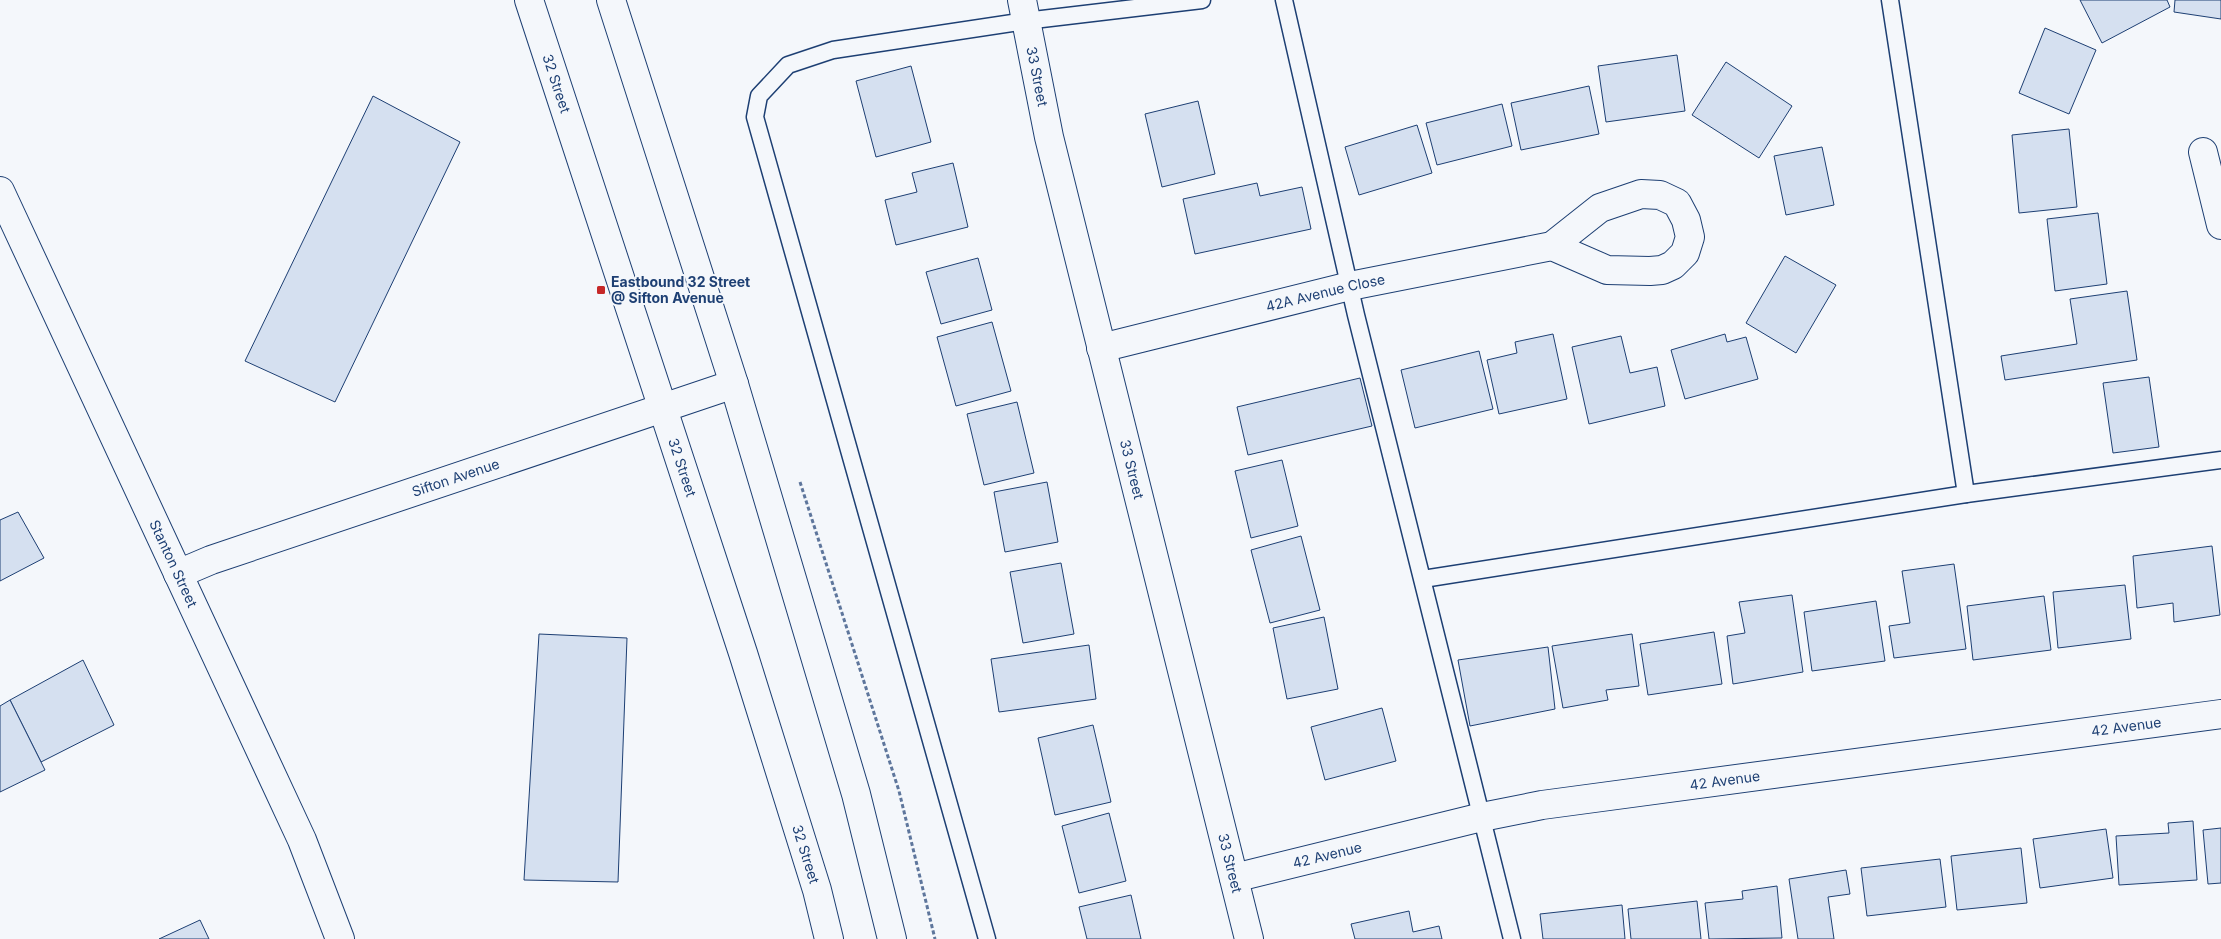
<svg xmlns="http://www.w3.org/2000/svg" width="2221" height="939" font-family="Inter,sans-serif">
	<rect width="100%" height="100%" fill="#f4f7fb"/>
	<g fill="#d5e0f0" stroke="#1d3f73">
		<polygon points="2080,0 2167,0 2170,7 2102,43"/>
		<polygon points="2175,0 2221,0 2221,19 2174,12"/>
		<polygon points="2045,28 2096,50 2069,114 2019,93"/>
		<polygon points="1677,55 1685,111 1606,122 1598,66"/>
		<polygon points="1726,62 1792,106 1759,158 1692,115"/>
		<polygon points="911,66 931,142 876,157 856,81"/>
		<polygon points="1589,86 1599,134 1521,150 1511,103"/>
		<polygon points="373,96 460,142 335,402 245,361"/>
		<polygon points="1198,101 1215,174 1162,187 1145,114"/>
		<polygon points="1502,104 1512,146 1437,165 1426,123"/>
		<polygon points="1417,125 1432,173 1359,195 1345,147"/>
		<polygon points="2069,129 2077,207 2019,213 2012,135"/>
		<polygon points="1822,147 1834,205 1786,215 1774,156"/>
		<polygon points="953,163 968,227 896,245 885,200 917,192 912,173"/>
		<polygon points="1257,183 1260,196 1302,187 1311,229 1195,254 1183,199"/>
		<polygon points="2098,213 2107,284 2055,291 2047,219"/>
		<polygon points="1785,256 1836,285 1796,353 1746,323"/>
		<polygon points="978,258 992,310 941,324 926,272"/>
		<polygon points="2127,291 2137,360 2005,380 2001,356 2077,344 2070,299"/>
		<polygon points="992,322 1011,391 956,406 937,337"/>
		<polygon points="1553,334 1567,399 1499,414 1487,360 1517,353 1515,342"/>
		<polygon points="1725,334 1727,342 1746,337 1758,379 1685,399 1671,350"/>
		<polygon points="1621,336 1630,373 1657,367 1665,406 1589,424 1572,347"/>
		<polygon points="1479,351 1493,409 1415,428 1401,370"/>
		<polygon points="2149,377 2159,447 2113,453 2103,383"/>
		<polygon points="1360,378 1372,426 1248,455 1237,407"/>
		<polygon points="1017,402 1034,473 984,485 967,414"/>
		<polygon points="1282,460 1298,526 1251,538 1235,471"/>
		<polygon points="1047,482 1058,542 1005,552 994,492"/>
		<polygon points="18,512 44,558 0,581 0,520"/>
		<polygon points="1301,536 1320,610 1270,623 1251,550"/>
		<polygon points="2212,546 2220,615 2174,622 2173,603 2137,608 2133,556"/>
		<polygon points="1061,563 1074,634 1023,643 1010,572"/>
		<polygon points="1954,564 1966,649 1894,658 1889,626 1910,623 1902,571"/>
		<polygon points="2125,585 2131,639 2058,648 2053,592"/>
		<polygon points="1792,595 1803,672 1733,684 1727,636 1745,633 1739,602"/>
		<polygon points="2044,596 2051,650 1973,660 1967,606"/>
		<polygon points="1876,601 1885,661 1812,671 1804,612"/>
		<polygon points="1324,617 1338,689 1287,699 1273,628"/>
		<polygon points="1714,632 1722,684 1648,695 1640,644"/>
		<polygon points="539,634 627,638 618,882 524,880"/>
		<polygon points="1632,634 1639,686 1606,690 1608,700 1563,708 1552,646"/>
		<polygon points="1089,645 1096,699 999,712 991,659"/>
		<polygon points="1548,647 1555,709 1470,726 1458,660"/>
		<polygon points="83,660 114,725 41,762 10,700"/>
		<polygon points="10,700 45,770 0,792 0,706"/>
		<polygon points="1382,708 1396,761 1325,780 1311,727"/>
		<polygon points="1093,725 1111,802 1055,815 1038,738"/>
		<polygon points="1109,813 1126,881 1079,893 1062,826"/>
		<polygon points="2193,821 2197,880 2119,885 2116,836 2169,833 2168,823"/>
		<polygon points="2221,828 2221,883 2208,884 2203,830"/>
		<polygon points="2106,829 2113,878 2040,888 2033,839"/>
		<polygon points="2021,848 2027,903 1957,910 1951,856"/>
		<polygon points="1940,859 1946,907 1867,916 1861,868"/>
		<polygon points="1846,870 1850,894 1828,897 1834,939 1798,939 1789,879"/>
		<polygon points="1777,886 1782,938 1709,939 1705,903 1743,899 1742,891"/>
		<polygon points="1131,895 1141,939 1087,939 1079,907"/>
		<polygon points="1697,901 1701,939 1631,939 1628,909"/>
		<polygon points="1622,905 1625,939 1543,939 1540,914"/>
		<polygon points="1409,911 1413,932 1439,926 1442,939 1355,939 1351,924"/>
		<polygon points="200,920 209,939 159,939"/>
	</g>
	<g fill="none" stroke-linecap="round" stroke-linejoin="round">
		<g stroke="#1d3f73" stroke-width="19">
			<g id="lane">
				<polyline points="1284,0 1356,315 1512,939"/>
				<polyline points="1890,0 1966,494"/>
				<polyline points="1423,579 1966,494 2221,460"/>
				<polyline points="987,939 755,117 759,96 788,65 833,50 1025,21 1202,0"/>
			</g>
		</g>
		<g stroke="#1d3f73" stroke-width="30">
			<g id="street">
				<path id="s1" d="M1022,0L1049,137L1249,939"/>
				<polyline points="2203,152 2221,225"/>
				<path id="s2" d="M0,191L302,840L340,939"/>
				<path id="s3" d="M1101,348L1350,286L1552,246L1600,208L1641,194L1660,195L1677,203L1686,220L1690,237L1685,253L1673,265L1662,270L1650,271L1607,270L1552,246"/>
				<path id="s4" d="M178,574L211,560L734,384"/>
				<path id="s5" d="M1234,878L1482,817L1542,805L2221,714"/>
			</g>
		</g>
		<g stroke="#1d3f73" stroke-width="30">
			<g id="secondary">
				<path id="s6" d="M529,0L743,653L817,890L829,939"/>
				<polyline points="611,0 734,384 856,794 892,939"/>
			</g>
		</g>
		<polyline stroke="#5e769c" stroke-width="3" stroke-dasharray="4 2.5" stroke-linecap="butt" points="800,482 899,791 935,939"/>
		<use href="#lane" stroke="#f4f7fb" stroke-width="16"/>
		<use href="#street" stroke="#f4f7fb" stroke-width="28"/>
		<use href="#secondary" stroke="#f4f7fb" stroke-width="28"/>
	</g>
	<rect fill="#c62828" stroke="#f4f7fb" stroke-width="2" x="596" y="285" width="10" height="10" rx="2.5"/>
	<g text-anchor="middle" stroke-width="4" stroke-linejoin="round" paint-order="stroke">
		<g font-size="14" fill="#1d3f73" stroke="#f4f7fb">
			<text dy="5" stroke="none"><textPath href="#s1" startOffset="78">33 Street</textPath></text>
			<text dy="5" stroke="none"><textPath href="#s6" startOffset="88">32 Street</textPath></text>
			<text dy="5" stroke="none"><textPath href="#s3" startOffset="231">42A Avenue Close</textPath></text>
			<text dy="5" stroke="none"><textPath href="#s6" startOffset="492">32 Street</textPath></text>
			<text dy="5" stroke="none"><textPath href="#s1" startOffset="482">33 Street</textPath></text>
			<text dy="5" stroke="none"><textPath href="#s4" startOffset="294">Sifton Avenue</textPath></text>
			<text dy="5" stroke="none"><textPath href="#s2" startOffset="411">Stanton Street</textPath></text>
			<text dy="5" stroke="none"><textPath href="#s5" startOffset="906">42 Avenue</textPath></text>
			<text dy="5" stroke="none"><textPath href="#s5" startOffset="501">42 Avenue</textPath></text>
			<text dy="5" stroke="none"><textPath href="#s6" startOffset="898">32 Street</textPath></text>
			<text dy="5" stroke="none"><textPath href="#s5" startOffset="96">42 Avenue</textPath></text>
			<text dy="5" stroke="none"><textPath href="#s1" startOffset="888">33 Street</textPath></text>
		</g>
		<g font-size="14" font-weight="bold" fill="#1d3f73" stroke="#f4f7fb" text-anchor="start">
			<text x="611" y="287">Eastbound 32 Street<tspan x="611" dy="16">@ Sifton Avenue</tspan></text>
		</g>
	</g>
</svg>
